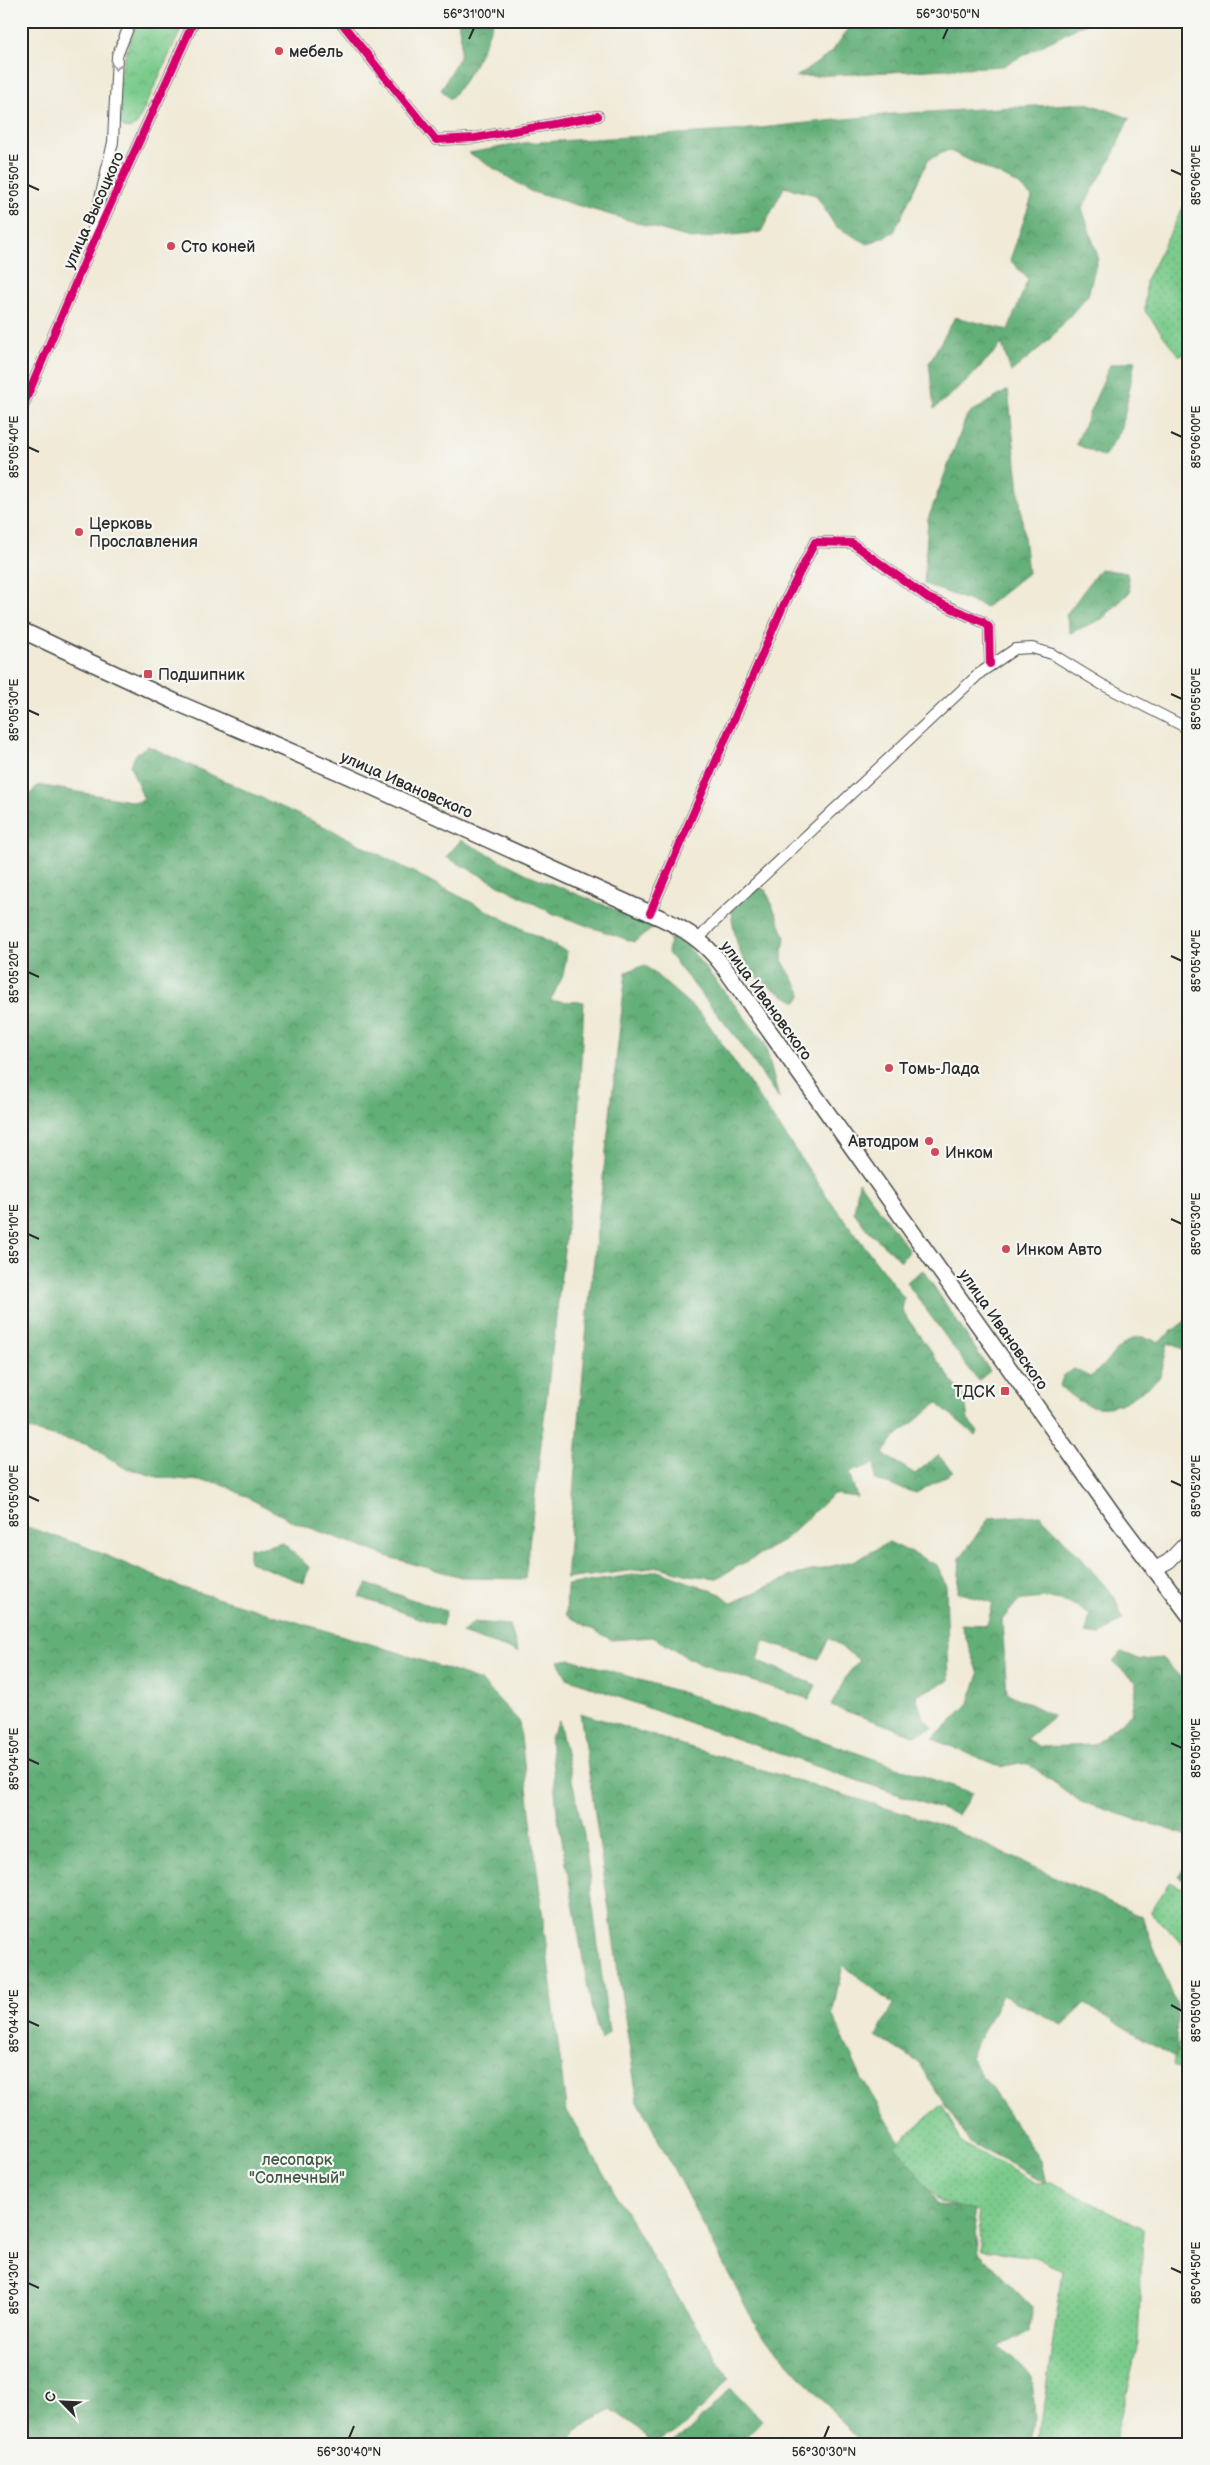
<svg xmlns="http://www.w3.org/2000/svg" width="1210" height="2465" font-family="'Balsamiq Sans',sans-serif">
	<defs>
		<pattern id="forest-crowns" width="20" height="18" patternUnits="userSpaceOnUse" patternTransform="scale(1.25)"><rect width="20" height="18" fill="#64af78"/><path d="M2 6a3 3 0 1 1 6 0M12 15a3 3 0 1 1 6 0" fill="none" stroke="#538f63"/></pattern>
		<pattern id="park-crowns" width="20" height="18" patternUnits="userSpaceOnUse" patternTransform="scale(1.25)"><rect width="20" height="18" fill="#7bcb8c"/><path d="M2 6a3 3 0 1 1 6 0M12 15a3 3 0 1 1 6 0" fill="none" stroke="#6aae79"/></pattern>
		<pattern id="garden-dots" width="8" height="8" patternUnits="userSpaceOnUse" patternTransform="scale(1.25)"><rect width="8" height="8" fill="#7bcb8c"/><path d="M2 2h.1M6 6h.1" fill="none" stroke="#6aae79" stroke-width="1.8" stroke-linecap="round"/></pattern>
	</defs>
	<rect width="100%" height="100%" fill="#f6f6f2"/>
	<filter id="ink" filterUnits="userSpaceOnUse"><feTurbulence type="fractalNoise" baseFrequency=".02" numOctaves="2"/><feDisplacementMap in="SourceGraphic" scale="10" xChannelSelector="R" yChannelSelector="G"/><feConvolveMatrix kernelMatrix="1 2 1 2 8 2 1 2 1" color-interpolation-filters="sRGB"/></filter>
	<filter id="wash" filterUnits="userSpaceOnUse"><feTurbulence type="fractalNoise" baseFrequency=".0096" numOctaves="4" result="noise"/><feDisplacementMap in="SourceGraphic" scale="20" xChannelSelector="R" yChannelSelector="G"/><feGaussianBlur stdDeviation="1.12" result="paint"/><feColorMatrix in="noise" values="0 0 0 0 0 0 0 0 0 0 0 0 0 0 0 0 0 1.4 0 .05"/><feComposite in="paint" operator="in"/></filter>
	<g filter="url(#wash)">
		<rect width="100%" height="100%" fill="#f0ead7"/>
		<g fill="url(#forest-crowns)" stroke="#486d52">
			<path d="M458,21H493C483,51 471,75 450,99L441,90L460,56L461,39Z"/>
			<polygon points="850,21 1093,21 1084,24 1003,66 796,77 831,53 851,25"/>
			<polygon points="1087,103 1129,118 1111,159 1082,208 1098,257 1088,295 1047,342 1011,372 1002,344 967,381 934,409 929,363 955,317 1008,330 1028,279 1010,260 1032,197 1018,184 948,150 928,160 894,232 868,244 835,226 816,195 784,187 761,232 693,239 532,192 469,153 523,143 731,131 893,114"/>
			<polygon points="1135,360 1122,428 1104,457 1076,444 1110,365"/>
			<polygon points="1008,390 1028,573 986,607 924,584 928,519 967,415"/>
			<polygon points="1100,569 1127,573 1130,592 1102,619 1070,633 1066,615"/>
			<polygon points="148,746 332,830 567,952 563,976 550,1001 584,1002 577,1141 525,1579 465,1578 392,1558 294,1522 220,1483 157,1477 123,1467 89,1445 21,1428 21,805 38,785 136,802 144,800 130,765 137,753"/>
			<polygon points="461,840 527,874 656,926 634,942 554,914 446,857"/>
			<path d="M750,885L766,890L785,937L782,960L802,994L797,1002C744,975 738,962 730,905Z"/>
			<polygon points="670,938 687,945 765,1043 779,1099 739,1041 668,953"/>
			<polygon points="645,965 703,1016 831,1202 904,1298 902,1311 965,1399 968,1420 978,1432 975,1435 937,1403 893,1439 883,1454 915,1474 938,1455 953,1472 916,1493 875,1480 875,1463 849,1473 857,1497 833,1494 783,1541 717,1578 688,1575 659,1567 566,1579 588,1312 626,972"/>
			<polygon points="859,1182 909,1250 901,1261 868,1231 854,1212"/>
			<polygon points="923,1270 990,1371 978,1381 906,1282"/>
			<path d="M1189,1318V1351L1168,1343C1165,1353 1164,1366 1160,1376C1157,1382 1147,1387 1142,1391C1112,1414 1087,1413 1060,1386L1063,1376L1074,1369L1090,1377C1107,1366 1119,1337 1143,1337C1148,1337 1154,1341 1158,1342Z"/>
			<path d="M1040,1515L1073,1549L1114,1596L1123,1619L1100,1635L1086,1633L1090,1614C1063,1597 1050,1596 1018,1601L1002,1620L1007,1693L1054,1716L1026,1739L1040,1747L1093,1745L1131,1714L1137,1683L1113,1662L1122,1652L1141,1660L1162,1658L1189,1686V1836L1081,1802L1031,1766L1019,1763L1001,1767L933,1739L969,1703L979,1674L961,1624L987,1625L993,1603L958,1592L960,1558L989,1518Z"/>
			<polygon points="21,1525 84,1546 180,1587 397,1652 481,1681 519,1721 566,2109 648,2250 729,2378 686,2425 655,2444 650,2444 641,2430 611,2409 575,2432 571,2444 21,2444"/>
			<polygon points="282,1542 309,1567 304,1583 249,1562 249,1547 260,1548"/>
			<polygon points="889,1542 937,1565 946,1586 949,1681 916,1695 923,1717 933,1728 914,1735 831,1706 847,1675 859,1660 829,1638 819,1659 763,1641 758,1661 816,1685 809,1699 699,1664 653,1637 612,1640 566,1615 567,1585 658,1571 721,1594 732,1603 791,1576 857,1560"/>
			<polygon points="367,1584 446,1611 442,1626 359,1597"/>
			<polygon points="474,1622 510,1625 518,1652 462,1633"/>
			<polygon points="571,1659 690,1695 972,1793 958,1815 667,1715 567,1678 558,1661"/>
			<polygon points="580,1713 947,1827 1142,1917 1177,2006 1176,2058 1085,2004 1063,2025 1002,1995 970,2057 1041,2162 1046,2183 970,2143 918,2062 876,2036 893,2004 843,1965 832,2014 862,2079 938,2205 973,2208 979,2253 1032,2307 1030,2331 999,2347 1032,2376 1035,2419 1032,2444 863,2444 758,2330 637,2099"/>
			<polygon points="559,1721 584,1835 609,2033 601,2040 591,2005 557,1812 550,1737"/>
			<polygon points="1188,1862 1189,1862 1189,1883 1178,1876"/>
			<polygon points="731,2388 762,2420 739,2444 669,2444 687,2433"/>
		</g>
		<path fill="url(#park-crowns)" stroke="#537b5c" d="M138,21H185L137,124L129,129L124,127L120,123C116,83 122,57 138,21Z"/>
		<g fill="url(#garden-dots)" stroke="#537b5c">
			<polygon points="1189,196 1189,354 1178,355 1145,311 1146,280"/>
			<polygon points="1169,1882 1189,1891 1189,1951 1151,1913"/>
			<polygon points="1180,1996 1189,1999 1189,2074 1173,2065 1181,2039"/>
			<polygon points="942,2104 962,2143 1036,2183 1051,2182 1143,2229 1138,2343 1114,2444 1038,2444 1063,2271 1035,2257 982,2250 978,2212 940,2202 895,2146"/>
		</g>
	</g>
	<g filter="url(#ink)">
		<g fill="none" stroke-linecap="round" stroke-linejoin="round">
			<g stroke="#494845" stroke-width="12">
				<g id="minor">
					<polyline points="340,21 436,140 475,138 598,116"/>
					<polyline points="92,233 113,142 117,56 131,21"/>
					<polyline points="21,411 87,256 194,21"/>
					<polyline points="650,913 784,604 815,542 852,543 928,598 983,622 989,627 990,664"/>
					<polyline points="699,939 711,925 980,673 1015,649 1032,648 1052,654 1101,684 1189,729"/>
				</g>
			</g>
			<g stroke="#494845" stroke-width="16">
				<polyline id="tertiary" points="1153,1570 1169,1561 1189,1540"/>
			</g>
			<g stroke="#494845" stroke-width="18">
				<path id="secondary" d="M21,630L180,704L348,776L650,913C680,926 703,939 723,966L1113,1514L1189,1615"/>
			</g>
			<use href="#minor" stroke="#fff" stroke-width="10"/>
			<use href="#tertiary" stroke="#fff" stroke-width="14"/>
			<use href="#secondary" stroke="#fff" stroke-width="15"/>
			<g stroke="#f6f6f2" stroke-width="11">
				<g id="cycleway">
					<polyline points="340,21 436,140 475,138 598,116"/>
					<polyline points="21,411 87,256 194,21"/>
					<polyline points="650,913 784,604 815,542 852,543 928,598 983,622 989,627 990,664"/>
				</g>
			</g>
			<use href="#cycleway" stroke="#d6006c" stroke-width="8"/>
		</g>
		<defs><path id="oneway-chevron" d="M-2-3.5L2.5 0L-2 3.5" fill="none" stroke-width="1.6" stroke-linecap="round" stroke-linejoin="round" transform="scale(1.25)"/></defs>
		<use stroke="#a0a0a0" href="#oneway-chevron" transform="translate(116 67) rotate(97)"/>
	</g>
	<path fill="none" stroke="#2b2b2b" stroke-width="2" d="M469,39L474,28M943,39L948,28M1171,170L1182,175M28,185L39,190M1171,432L1182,437M28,447L39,452M1171,694L1182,699M28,710L39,715M1171,956L1182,961M28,972L39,977M1171,1219L1182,1224M28,1234L39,1239M1171,1481L1182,1486M28,1496L39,1501M1171,1743L1182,1748M28,1759L39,1764M1171,2005L1182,2011M28,2021L39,2026M1171,2268L1182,2273M28,2283L39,2288M349,2438L354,2426M824,2438L829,2426"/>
	<g fill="#d1495b" stroke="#f6f6f2" stroke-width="2">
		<circle cx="279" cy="51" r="5"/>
		<circle cx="171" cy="246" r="5"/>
		<circle cx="79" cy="532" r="5"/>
		<rect x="143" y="669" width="10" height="10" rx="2.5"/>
		<circle cx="889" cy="1068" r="5"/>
		<circle cx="929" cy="1141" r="5"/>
		<circle cx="935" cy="1152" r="5"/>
		<circle cx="1006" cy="1249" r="5"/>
		<rect x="1000" y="1386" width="10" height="10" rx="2.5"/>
	</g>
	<g text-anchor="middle" stroke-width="4.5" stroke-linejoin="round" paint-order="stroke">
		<g font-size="16" fill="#2b2b2b" stroke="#f6f6f2" text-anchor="start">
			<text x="289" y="57">мебель</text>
			<text x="181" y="252">Сто коней</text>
			<text x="89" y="529">Церковь<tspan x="89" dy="18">Прославления</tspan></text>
			<text x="158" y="680">Подшипник</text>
			<text x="899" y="1074">Томь-Лада</text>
			<text x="919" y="1147" text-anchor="end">Автодром</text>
			<text x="945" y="1158">Инком</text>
			<text x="1016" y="1255">Инком Авто</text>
			<text x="995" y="1397" text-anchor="end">ТДСК</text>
		</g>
		<g font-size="16" fill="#2b2b2b" stroke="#f6f6f2">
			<text transform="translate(93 210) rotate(-66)" y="6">улица Высоцкого</text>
			<text transform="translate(407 784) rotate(24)" y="6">улица Ивановского</text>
			<text transform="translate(767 1000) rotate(54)" y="6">улица Ивановского</text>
			<text transform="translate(1004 1329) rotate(55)" y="6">улица Ивановского</text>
		</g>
		<g font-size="16" fill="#435b48" stroke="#f6f6f2">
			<text x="297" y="2165">лесопарк<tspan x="297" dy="18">"Солнечный"</tspan></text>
		</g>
	</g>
	<rect width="1210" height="2465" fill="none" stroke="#f6f6f2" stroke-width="55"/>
	<g transform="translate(62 2402) rotate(294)" stroke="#f6f6f2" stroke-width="4" paint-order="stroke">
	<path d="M0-4L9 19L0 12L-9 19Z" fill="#2b2b2b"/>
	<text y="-8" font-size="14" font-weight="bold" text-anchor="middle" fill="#2b2b2b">С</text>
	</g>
	<rect x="28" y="28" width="1154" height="2410" fill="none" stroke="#2b2b2b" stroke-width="2"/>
	<g font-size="12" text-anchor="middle" fill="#2b2b2b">
		<text x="474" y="18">56°31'00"N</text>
		<text x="948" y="18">56°30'50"N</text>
		<text transform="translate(1196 175) rotate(-90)" y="4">85°06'10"E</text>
		<text transform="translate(14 185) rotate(-90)" y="4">85°05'50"E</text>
		<text transform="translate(1196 437) rotate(-90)" y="4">85°06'00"E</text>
		<text transform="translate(14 447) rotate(-90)" y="4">85°05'40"E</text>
		<text transform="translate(1196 699) rotate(-90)" y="4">85°05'50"E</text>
		<text transform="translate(14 710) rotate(-90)" y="4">85°05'30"E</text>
		<text transform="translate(1196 961) rotate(-90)" y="4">85°05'40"E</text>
		<text transform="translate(14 972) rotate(-90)" y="4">85°05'20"E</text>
		<text transform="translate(1196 1224) rotate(-90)" y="4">85°05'30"E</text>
		<text transform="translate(14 1234) rotate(-90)" y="4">85°05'10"E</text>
		<text transform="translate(1196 1486) rotate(-90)" y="4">85°05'20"E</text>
		<text transform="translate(14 1496) rotate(-90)" y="4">85°05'00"E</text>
		<text transform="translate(1196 1748) rotate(-90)" y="4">85°05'10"E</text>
		<text transform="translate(14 1759) rotate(-90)" y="4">85°04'50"E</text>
		<text transform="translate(1196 2011) rotate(-90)" y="4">85°05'00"E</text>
		<text transform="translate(14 2021) rotate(-90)" y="4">85°04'40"E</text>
		<text transform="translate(1196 2273) rotate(-90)" y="4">85°04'50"E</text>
		<text transform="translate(14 2283) rotate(-90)" y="4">85°04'30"E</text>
		<text x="349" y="2456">56°30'40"N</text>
		<text x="824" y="2456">56°30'30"N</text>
	</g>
</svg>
